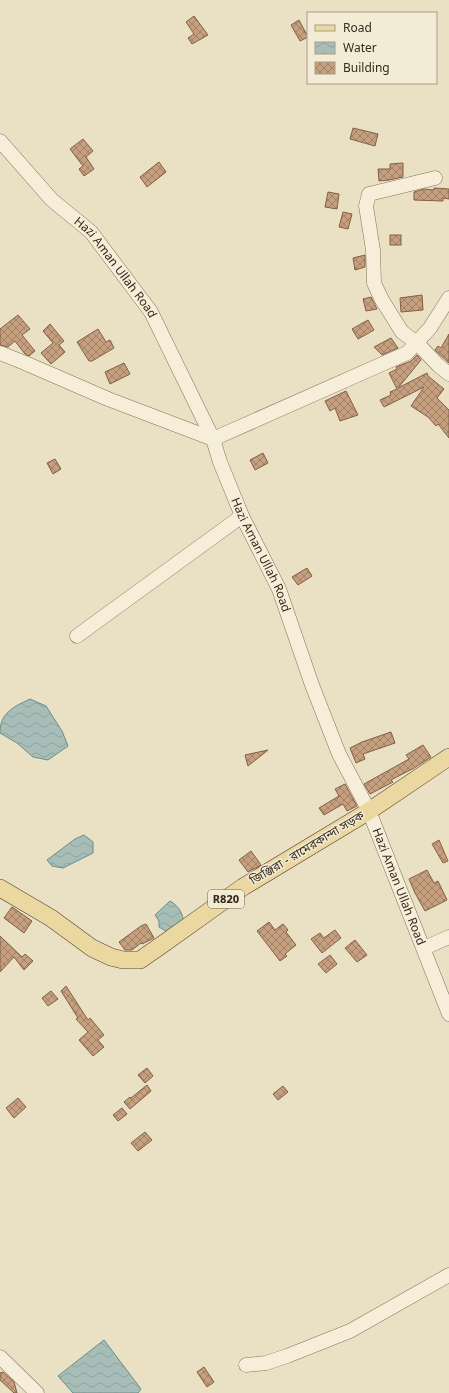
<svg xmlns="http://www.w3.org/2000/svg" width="449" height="1393" font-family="Georgia,'Noto Sans Bengali',serif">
	<defs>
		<pattern id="water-waves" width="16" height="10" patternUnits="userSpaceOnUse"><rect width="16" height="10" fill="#a7beb8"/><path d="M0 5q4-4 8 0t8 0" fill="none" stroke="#90a39e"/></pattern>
		<pattern id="building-cross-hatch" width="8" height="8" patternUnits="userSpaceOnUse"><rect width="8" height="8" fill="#c69f7e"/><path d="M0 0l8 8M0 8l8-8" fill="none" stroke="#a28267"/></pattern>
	</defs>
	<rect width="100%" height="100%" fill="#eae1c5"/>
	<g fill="url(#water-waves)" stroke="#6e8c86">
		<path d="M30,699L46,706L62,731L68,746L48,760L33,757L17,743L0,733C0,713 13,707 30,699Z"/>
		<polygon points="84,835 93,842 93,853 63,868 52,866 47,860 75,839"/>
		<path d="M170,901C180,907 183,914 184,925L174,934L166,931L159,927V921L155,915Z"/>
		<polygon points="104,1340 141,1389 138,1393 73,1393 58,1376"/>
	</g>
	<g fill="url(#building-cross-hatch)" stroke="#815f45">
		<polygon points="194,16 208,35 192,44 188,38 194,34 186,22"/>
		<polygon points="299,20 308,37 300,41 291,25"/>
		<polygon points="353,128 378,134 375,146 350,139"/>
		<polygon points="83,139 93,151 86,157 94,169 84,176 79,169 83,166 70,149"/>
		<polygon points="159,162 166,172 147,187 140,177"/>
		<polygon points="403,163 403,177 389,180 379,181 378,169 390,169 390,164"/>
		<polygon points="434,188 449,189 449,199 443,198 443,201 414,200 414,192 424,189 434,190"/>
		<polygon points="328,192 339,194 337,209 325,207"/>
		<polygon points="343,212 352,214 348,229 339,227"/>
		<rect x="390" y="235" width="11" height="10"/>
		<polygon points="365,255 365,267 355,270 353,258"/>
		<polygon points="422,295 423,310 401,312 400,298"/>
		<polygon points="371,297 377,309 366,311 363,299"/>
		<polygon points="18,315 30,329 22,335 35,351 29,356 25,354 15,341 8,347 0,345 0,329"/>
		<polygon points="368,320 374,330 358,339 352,329"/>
		<polygon points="50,324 64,341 59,345 65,352 51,364 41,353 53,343 43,331"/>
		<polygon points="98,329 106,342 110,340 114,348 92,361 89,361 77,342"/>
		<polygon points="449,334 449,363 435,350 438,346 441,348"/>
		<polygon points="391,338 398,348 382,355 374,347"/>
		<polygon points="417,355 421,360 398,388 427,373 428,376 444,389 437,398 449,410 449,438 438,424 436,426 428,417 411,406 424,387 384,407 380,400 391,395 390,392 397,389 389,373 397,369 396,367 411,361"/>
		<polygon points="124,363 130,374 110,384 105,372"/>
		<polygon points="346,391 358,415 340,421 335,408 330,411 325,401"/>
		<polygon points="263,453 268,463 255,470 250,460"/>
		<polygon points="55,459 61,469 53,474 47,463"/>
		<polygon points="307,568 312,576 298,585 292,577"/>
		<polygon points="391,732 395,743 363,754 365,759 356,763 350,748 362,742"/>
		<polygon points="423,745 431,757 414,768 391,780 393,782 370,794 364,784 409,759 406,755"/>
		<polygon points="268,750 248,766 245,755"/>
		<polygon points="345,784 357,806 347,811 343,804 324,815 319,808 339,796 335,789"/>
		<polygon points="439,840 448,861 443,863 432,844"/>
		<polygon points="251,851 261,865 248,872 239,860"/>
		<polygon points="427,870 434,883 438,881 447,900 425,911 415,893 409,879"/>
		<polygon points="12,907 32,921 24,933 4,918"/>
		<polygon points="269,922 275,930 283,924 288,930 286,932 296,945 285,954 287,956 280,961 257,931"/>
		<polygon points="146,924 154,938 142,944 141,943 132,950 125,950 119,942 141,926"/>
		<polygon points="335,930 341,938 322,953 311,939 320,933 324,938"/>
		<polygon points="0,936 22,957 25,954 33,961 24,970 14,957 0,972"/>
		<polygon points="355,940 367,955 357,962 345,948"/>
		<polygon points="330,955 337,964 326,973 318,964"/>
		<polygon points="66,986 88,1020 90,1018 104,1035 98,1040 104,1047 93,1056 79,1040 88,1032 76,1019 78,1018 61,991"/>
		<polygon points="51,991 58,999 48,1006 42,998"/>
		<polygon points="147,1068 153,1076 145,1083 138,1075"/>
		<polygon points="147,1085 151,1091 130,1109 124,1102 130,1097 131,1098"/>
		<polygon points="283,1086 288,1092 278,1100 273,1094"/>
		<polygon points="18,1098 26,1107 14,1118 6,1108"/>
		<polygon points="122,1108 127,1114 118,1121 113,1115"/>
		<polygon points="145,1132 152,1140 138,1151 131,1143"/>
		<polygon points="204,1367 214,1382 207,1387 197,1372"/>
		<polygon points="3,1372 14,1382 17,1393 14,1393 0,1380 0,1373"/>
	</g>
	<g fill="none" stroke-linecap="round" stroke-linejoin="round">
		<g stroke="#84735d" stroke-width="15">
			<g id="minor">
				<path id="s1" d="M0,141L52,200L91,232L151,312L213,439L220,462L242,516L279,589L312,685L339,754L369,811L449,1014"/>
				<polyline points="435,178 369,194 366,206 373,250 374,283 382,300 402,332 417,343 438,365 449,374"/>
				<polyline points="0,353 25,363 108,399 213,439 407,353 430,328 449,298"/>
				<polyline points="77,636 242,516"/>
				<polyline points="424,948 449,937"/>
				<polyline points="0,1357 37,1393"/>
				<polyline points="246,1365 266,1363 287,1356 350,1331 449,1275"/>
			</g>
		</g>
		<g stroke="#524231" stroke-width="18">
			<polyline id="major" points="0,888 51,918 92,948 111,957 123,960 140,960 163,944 243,887 369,811 449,757"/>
		</g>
		<use href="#minor" stroke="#f6eed8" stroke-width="14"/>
		<use href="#major" stroke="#ebd7a0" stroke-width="17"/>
	</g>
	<g text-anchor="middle" stroke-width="3" stroke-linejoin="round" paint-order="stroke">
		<rect fill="#f3ebd4" stroke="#6e6555" stroke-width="1" x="208" y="890" width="36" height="18" rx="3"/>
		<g font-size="11" font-weight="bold" fill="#352b1f">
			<text x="226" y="903">R820</text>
		</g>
		<g font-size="12" fill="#352b1f" stroke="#f3ebd4">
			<text dy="4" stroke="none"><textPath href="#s1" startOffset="172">Hazi Aman Ullah Road</textPath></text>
			<text dy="4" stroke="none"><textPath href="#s1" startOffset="496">Hazi Aman Ullah Road</textPath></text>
			<text transform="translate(307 848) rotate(-31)" y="4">জিঞ্জিরা - রামেরকান্দা সড়ক</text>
			<text dy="4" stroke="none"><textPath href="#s1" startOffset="856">Hazi Aman Ullah Road</textPath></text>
		</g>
	</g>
	<rect x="307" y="12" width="130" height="72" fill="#f3ebd4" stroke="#a79e8c"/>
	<rect x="315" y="25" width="20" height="6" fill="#ebd7a0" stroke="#a79e8c"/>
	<text x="343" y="32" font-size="12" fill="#352b1f">Road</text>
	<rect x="315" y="42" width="20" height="12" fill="url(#water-waves)" stroke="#a79e8c"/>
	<text x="343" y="52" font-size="12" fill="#352b1f">Water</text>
	<rect x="315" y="62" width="20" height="12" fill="url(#building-cross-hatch)" stroke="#a79e8c"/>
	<text x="343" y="72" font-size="12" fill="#352b1f">Building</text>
</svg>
